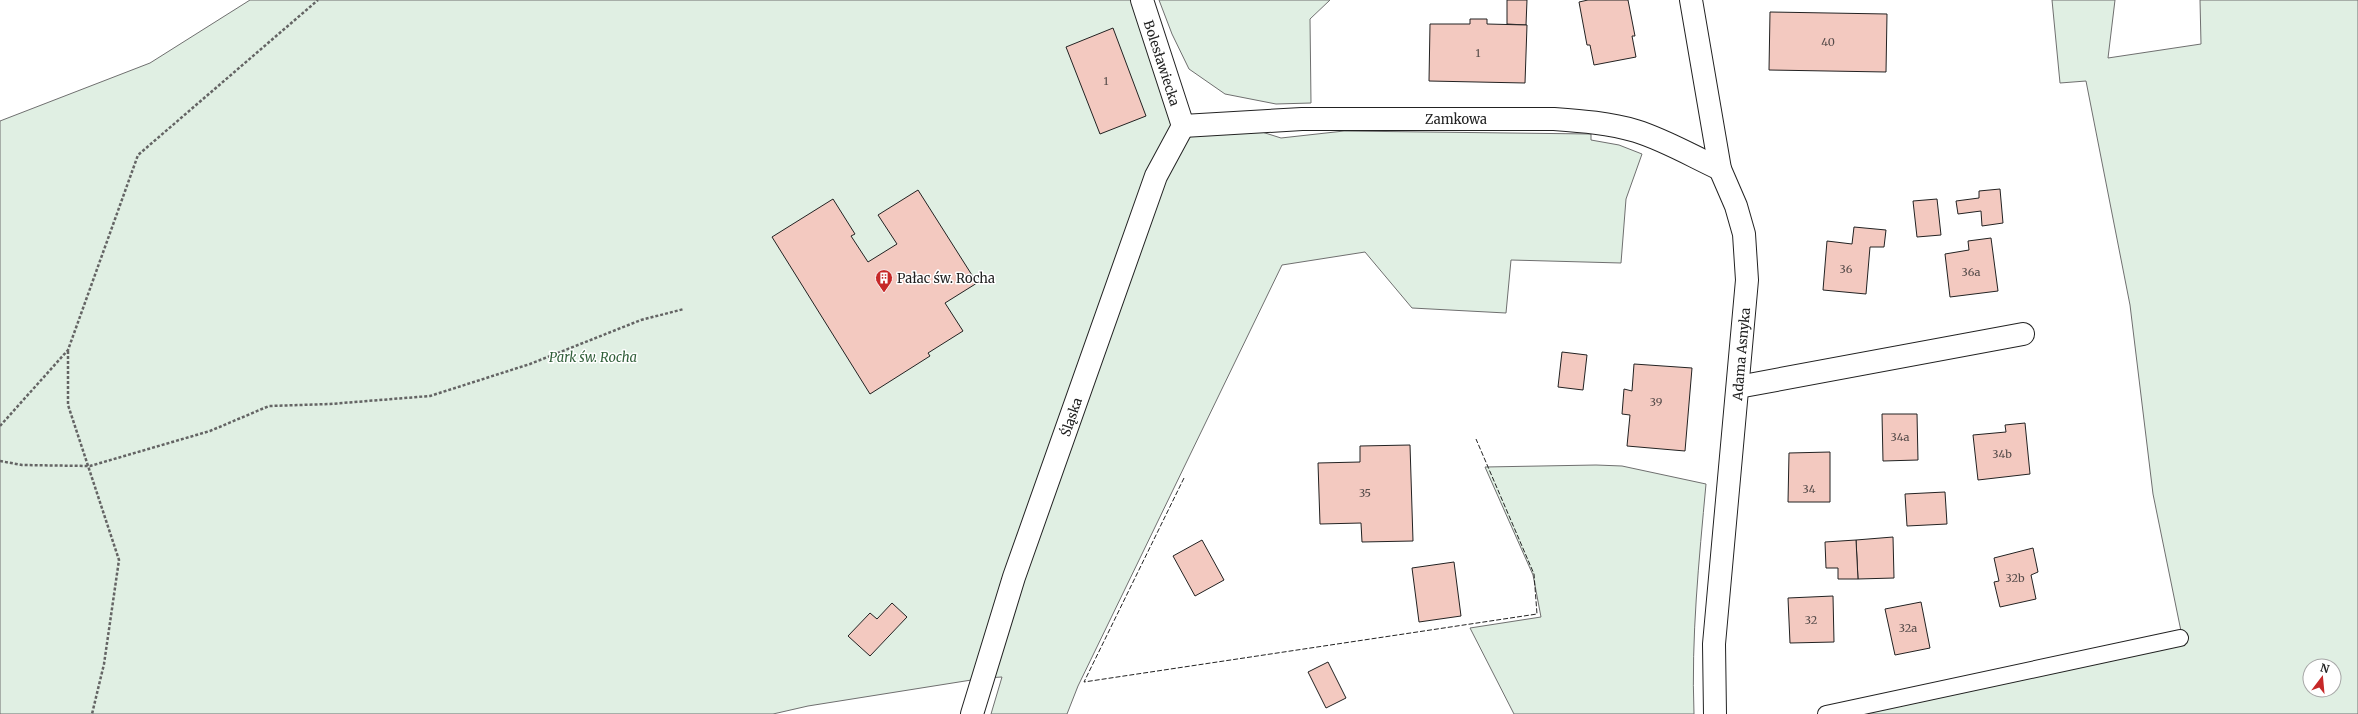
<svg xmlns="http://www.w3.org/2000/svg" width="2358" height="714" font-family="Merriweather,serif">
	<rect width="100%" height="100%" fill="#fff"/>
	<g fill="#e0efe3" stroke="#6f6f6f" fill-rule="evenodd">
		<polygon points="250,0 1142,0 1186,130 1243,126 1281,138 1344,131 1591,134 1591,140 1619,145 1642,154 1626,199 1621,263 1511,260 1506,313 1412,308 1365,252 1282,265 1078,686 1067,714 991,714 1002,677 984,678 808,706 773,714 0,714 0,121 150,63"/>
		<polygon points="1159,0 1330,0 1310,19 1311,103 1276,104 1225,94 1189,69 1172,34"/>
		<path d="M2052,0H2115L2108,58L2201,44L2200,0H2358V714H1830L2182,636L2153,494L2130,305L2086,81L2060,83ZM2310,666H2334V690H2310Z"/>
		<path d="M1596,465L1622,466L1706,484C1699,560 1691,638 1694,714H1514L1470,628L1541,617L1533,575L1485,467Z"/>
	</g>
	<g fill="#f3c9c0" stroke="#222">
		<polygon points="1507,0 1527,0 1526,25 1507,24"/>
		<polygon points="1588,0 1628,0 1635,36 1632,36 1636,57 1594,65 1590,45 1587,45 1579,2"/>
		<polygon points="1770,12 1887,14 1886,72 1769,70"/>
		<polygon points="1470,19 1487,19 1487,24 1527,25 1525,83 1429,81 1430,24 1470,24"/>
		<polygon points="1113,28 1146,116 1100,134 1066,47"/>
		<polygon points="2000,189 2003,223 1982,226 1981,211 1958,214 1956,201 1979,198 1979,191"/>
		<polygon points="918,190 977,283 945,303 963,331 928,353 930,356 870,394 772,237 833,199 855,234 851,236 868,262 897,244 878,215"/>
		<polygon points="1937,199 1941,235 1917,237 1913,201"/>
		<polygon points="1854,227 1886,230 1884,247 1870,247 1866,294 1823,290 1827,241 1852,244"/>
		<polygon points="1991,238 1998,291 1950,297 1945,254 1969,250 1968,241"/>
		<polygon points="1562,352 1587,355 1583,390 1558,387"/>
		<polygon points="1634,364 1692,368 1685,451 1627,446 1630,415 1622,414 1624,389 1632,391"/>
		<polygon points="1882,414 1917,414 1918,460 1883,461"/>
		<polygon points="2025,423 2030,474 1978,480 1973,435 2006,432 2005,425"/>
		<polygon points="1410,445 1413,541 1362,542 1361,523 1320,524 1318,463 1360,462 1360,446"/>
		<polygon points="1830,452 1830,502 1788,502 1789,453"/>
		<polygon points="1945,492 1947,524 1907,526 1905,494"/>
		<polygon points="1893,537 1894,578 1858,579 1856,540"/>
		<polygon points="1202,540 1224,580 1195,596 1173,556"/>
		<polygon points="1856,540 1858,579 1838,579 1838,568 1826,568 1825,542"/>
		<polygon points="2033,548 2038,572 2031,575 2036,599 2000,607 1994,582 1999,581 1994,558"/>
		<polygon points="1454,562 1461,616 1419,622 1412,568"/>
		<polygon points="1833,596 1834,642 1790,643 1788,598"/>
		<polygon points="1921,602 1930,648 1895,655 1885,609"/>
		<polygon points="892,603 907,617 870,656 848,636 870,613 877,619"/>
		<polygon points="1328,662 1346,698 1326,708 1308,672"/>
	</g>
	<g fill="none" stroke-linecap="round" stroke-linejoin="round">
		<g stroke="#222" stroke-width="18">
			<polyline id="lane" points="1826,714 2180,638"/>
		</g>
		<g stroke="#222" stroke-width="24">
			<g id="street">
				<polyline points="1142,0 1183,126"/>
				<polyline points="1691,0 1720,169 1736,206 1744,234 1747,280 1714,644 1715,714"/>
				<path d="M1183,126L1302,119H1554C1582,121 1609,123 1636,131C1665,140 1692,156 1720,169"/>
				<polyline points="1738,387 2023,334"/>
				<polyline points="972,714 1014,577 1156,176 1183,126"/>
			</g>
		</g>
		<g stroke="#646464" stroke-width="2.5" stroke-dasharray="3 2" stroke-linecap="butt">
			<polyline points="68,351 68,405 119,560 104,664 92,714"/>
			<polyline points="0,426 68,350 138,155 318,0"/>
			<polyline points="0,461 22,465 90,466 210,431 269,406 330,404 430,396 530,364 641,320 684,309"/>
		</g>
		<use href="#lane" stroke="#fff" stroke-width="16"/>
		<use href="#street" stroke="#fff" stroke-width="22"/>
		<polyline stroke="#222" stroke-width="1" stroke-dasharray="5 2" stroke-linecap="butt" points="1184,478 1084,682 1537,614 1534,574 1476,439"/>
	</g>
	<defs>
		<g id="building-pin" transform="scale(0.9)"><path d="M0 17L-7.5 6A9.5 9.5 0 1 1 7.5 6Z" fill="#c62828" stroke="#fff"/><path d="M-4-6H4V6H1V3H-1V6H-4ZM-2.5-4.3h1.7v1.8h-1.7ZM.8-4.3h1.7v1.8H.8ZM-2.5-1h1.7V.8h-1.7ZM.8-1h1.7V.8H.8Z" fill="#fff"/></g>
	</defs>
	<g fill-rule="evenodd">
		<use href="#building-pin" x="884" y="278"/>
	</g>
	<g text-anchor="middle" stroke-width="3" stroke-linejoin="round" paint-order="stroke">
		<g font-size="11" fill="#564c4a">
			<text x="1828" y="46">40</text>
			<text x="1478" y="57">1</text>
			<text x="1106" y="85">1</text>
			<text x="1846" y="273">36</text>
			<text x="1971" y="276">36a</text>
			<text x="1656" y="406">39</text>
			<text x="1900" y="441">34a</text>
			<text x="2002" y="458">34b</text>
			<text x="1809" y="493">34</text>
			<text x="1365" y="497">35</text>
			<text x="2015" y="582">32b</text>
			<text x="1811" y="624">32</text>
			<text x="1908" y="632">32a</text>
		</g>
		<g font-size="13" fill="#222" stroke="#fff">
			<text transform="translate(1162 63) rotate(72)" y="5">Bolesławiecka</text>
			<text x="1456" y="124">Zamkowa</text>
			<text transform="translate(1741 354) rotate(-85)" y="5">Adama Asnyka</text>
			<text transform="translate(1071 417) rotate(-71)" y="5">Śląska</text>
		</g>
		<g font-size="13" fill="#222" stroke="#fff" text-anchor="start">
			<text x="897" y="283">Pałac św. Rocha</text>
		</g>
		<g font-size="13" font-style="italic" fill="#2f5e38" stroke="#fff">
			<text x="593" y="362">Park św. Rocha</text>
		</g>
	</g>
	<g transform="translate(2322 678) rotate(16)"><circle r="19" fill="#ffffff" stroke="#a7a7a7"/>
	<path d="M0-3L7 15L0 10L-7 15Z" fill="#c62828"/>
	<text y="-6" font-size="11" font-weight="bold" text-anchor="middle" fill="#222222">N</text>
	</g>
</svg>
